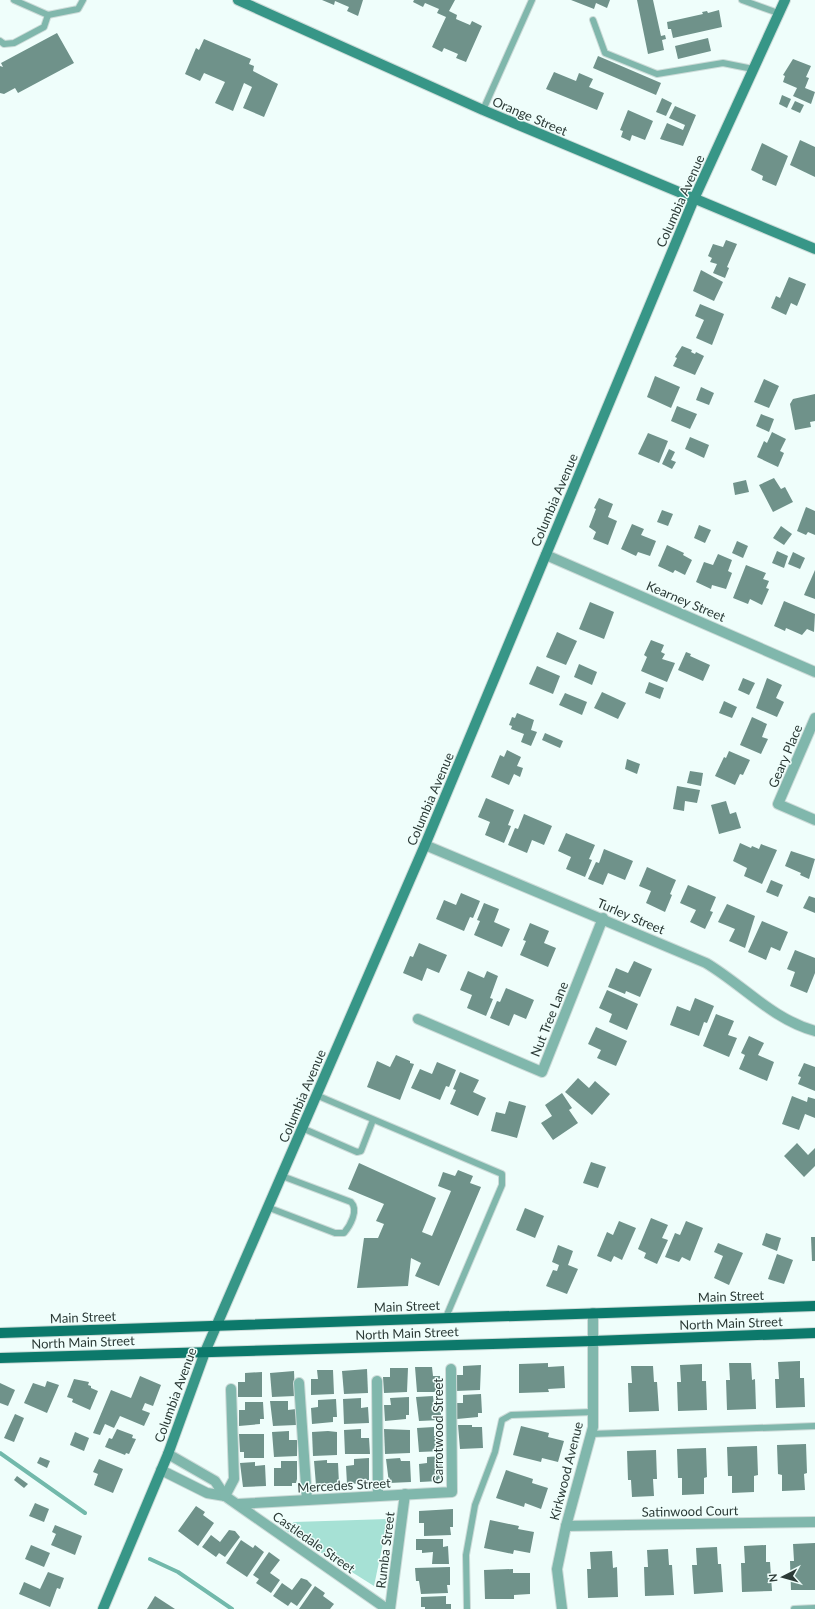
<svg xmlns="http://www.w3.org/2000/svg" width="815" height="1609" font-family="Lato,sans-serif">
	<rect width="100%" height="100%" fill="#effefb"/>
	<polygon fill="#a6e1d5" points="388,1519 374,1586 285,1530 294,1522"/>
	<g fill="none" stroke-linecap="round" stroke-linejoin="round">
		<g stroke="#72b9ab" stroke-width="4">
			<polyline points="0,1453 85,1513"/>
			<polyline points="150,1559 178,1572 232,1609"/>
		</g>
	</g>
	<g fill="#6f928a">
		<polygon points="322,0 363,0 358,16 347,11 349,7 335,1 334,5"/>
		<polygon points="414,0 455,0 449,11 457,15 456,19 470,25 472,21 482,26 466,62 456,58 458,54 444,48 442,52 432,47 446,17 437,13 439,9 425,3 423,7 413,2"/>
		<polygon points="571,0 610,0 607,8 596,3 594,9"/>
		<polygon points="637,0 653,0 661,36 665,35 666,39 662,40 664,50 648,54"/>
		<polygon points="719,10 722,27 673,38 671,29 668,29 667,22 703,14 702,12 707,11 708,13"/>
		<polygon points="57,33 74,63 18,93 15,88 4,94 0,93 0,66 3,67 1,63"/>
		<polygon points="708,38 711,51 678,59 675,46"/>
		<polygon points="204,39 251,59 249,64 254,66 253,71 278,84 264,117 243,108 252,87 244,83 233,111 215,103 225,82 204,73 200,81 185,74 196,48 199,50"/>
		<polygon points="598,56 661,83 656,95 593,68"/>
		<polygon points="793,59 811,66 806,77 809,78 805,88 815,92 811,104 793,96 797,88 783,82 785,76 783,75"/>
		<polygon points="554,72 576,81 579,73 593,79 589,87 604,93 597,110 546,89"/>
		<polygon points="782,95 791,99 787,108 779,104"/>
		<polygon points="662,98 672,103 666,116 656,112"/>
		<polygon points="795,101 804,105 800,113 791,109"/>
		<polygon points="675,106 696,115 683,146 660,139 667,123 683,130 685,125 669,118"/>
		<polygon points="628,110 653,121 645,140 632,135 630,141 621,137 623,131 620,130"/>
		<polygon points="800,140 815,147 815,177 790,165"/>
		<polygon points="762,143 788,156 776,186 762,180 763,176 751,170"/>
		<polygon points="726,240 737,244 727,267 729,268 725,278 713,273 717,264 710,262 712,258 708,256 713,244 723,247"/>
		<polygon points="701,270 723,282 714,301 693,291"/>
		<polygon points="789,277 806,284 797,306 791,303 786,315 771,308 776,296 780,298"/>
		<polygon points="700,304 724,314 712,345 696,338 704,320 695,316"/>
		<polygon points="682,346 692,350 691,352 695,354 696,352 704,356 695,375 673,366 677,358 675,357"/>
		<polygon points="655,376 680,387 671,408 647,397"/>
		<polygon points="764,379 779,386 769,408 754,402"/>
		<polygon points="701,387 714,393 709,405 696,400"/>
		<polygon points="815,394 815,421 810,422 811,427 795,430 790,404 793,399"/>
		<polygon points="677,406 697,414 690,429 671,421"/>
		<polygon points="761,414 774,419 769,432 756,426"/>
		<polygon points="772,432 786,439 780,451 784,453 778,467 757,457 764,441 767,443"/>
		<polygon points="648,433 668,441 659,463 638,454"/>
		<polygon points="690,437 709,445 704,458 685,449"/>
		<polygon points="669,449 675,452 671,460 676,462 672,469 662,464"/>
		<polygon points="774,478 781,489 785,487 793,502 773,512 759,485"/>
		<polygon points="746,480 749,492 735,495 733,483"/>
		<polygon points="599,498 613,504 608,517 617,521 608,545 593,539 596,532 589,527 596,509 594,508"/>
		<polygon points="806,507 815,511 815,535 808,532 806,535 797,531"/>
		<polygon points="662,510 673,514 668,526 657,522"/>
		<polygon points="632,524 644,529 641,535 656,541 650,556 638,552 636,556 621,549"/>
		<polygon points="699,525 711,530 705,543 694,538"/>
		<polygon points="781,526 792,534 784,545 773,538"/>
		<polygon points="737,541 748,546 743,558 732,553"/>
		<polygon points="667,545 684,553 683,555 692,560 685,575 675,570 673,573 658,566"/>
		<polygon points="777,551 788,556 784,568 772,563"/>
		<polygon points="793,552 805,558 800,569 788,564"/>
		<polygon points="718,554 732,560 728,571 732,573 726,589 712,585 711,589 696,582 704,562 713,565"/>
		<polygon points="746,565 766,573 763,579 769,581 766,588 769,589 762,605 750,599 748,604 733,598"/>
		<polygon points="815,570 815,599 804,595"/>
		<polygon points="784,601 815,614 814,632 807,629 802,635 786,628 785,631 774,626"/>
		<polygon points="590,602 614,612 604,639 579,629"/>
		<polygon points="557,632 577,641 566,665 546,657"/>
		<polygon points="651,640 664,645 661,652 665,654 662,659 675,663 667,682 641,671 647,657 644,655"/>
		<polygon points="686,652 691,654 690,656 710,665 703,681 678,670"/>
		<polygon points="579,664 597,672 592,685 574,677"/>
		<polygon points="537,666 560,676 553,694 529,684"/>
		<polygon points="743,678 755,683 749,695 738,690"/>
		<polygon points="767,678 782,685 776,698 784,702 777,717 756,708"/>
		<polygon points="649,682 664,688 660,699 645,693"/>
		<polygon points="602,692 626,703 618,719 594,708"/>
		<polygon points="565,693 587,702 582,715 559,705"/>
		<polygon points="724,701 737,707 732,718 719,713"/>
		<polygon points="517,713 534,720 531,730 537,732 531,746 521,742 524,734 511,729 512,726 509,725 512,717 515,718"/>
		<polygon points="752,717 767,724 762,737 768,739 761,754 740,745"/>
		<polygon points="545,733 563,741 560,748 542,740"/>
		<polygon points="507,750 521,757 517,766 523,768 520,777 514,774 509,785 491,777 500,755 504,757"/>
		<polygon points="729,751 750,760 743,775 740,774 735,785 715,776 724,757 726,758"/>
		<polygon points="627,759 640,764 637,774 625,769"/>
		<polygon points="690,771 703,773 701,786 687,783"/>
		<polygon points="677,786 700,790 697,803 685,801 684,811 673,809"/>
		<polygon points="486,798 514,810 508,825 511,826 504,843 485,835 490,822 478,817"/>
		<polygon points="726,801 730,814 736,812 741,828 719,834 711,805"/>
		<polygon points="524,814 552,826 544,845 532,840 527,853 508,845 515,828 518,829"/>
		<polygon points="566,833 595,845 589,859 592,860 585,877 566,869 571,857 558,851"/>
		<polygon points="740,843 751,848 752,846 759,849 761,844 777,850 762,884 744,876 747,868 733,861"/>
		<polygon points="604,849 633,861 625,880 608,873 603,885 588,879 596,862 599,863"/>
		<polygon points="791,851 815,859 809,879 800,875 801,873 785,866"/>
		<polygon points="647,867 676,880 670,894 672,895 665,912 646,903 651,891 639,886"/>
		<polygon points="771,880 783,885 778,897 766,892"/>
		<polygon points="688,885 716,897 710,911 713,912 705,929 690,922 696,910 680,903"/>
		<polygon points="461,893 480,901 473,918 470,917 464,931 436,919 444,900 456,905"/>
		<polygon points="809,896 815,898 815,913 803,908"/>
		<polygon points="484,903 499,909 494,922 510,929 502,947 474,935 480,921 477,920"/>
		<polygon points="727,904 755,916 745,948 729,941 735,929 718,922"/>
		<polygon points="762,921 788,932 780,951 771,947 766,960 748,952"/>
		<polygon points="530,923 549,931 544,943 556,948 548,967 520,955 526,941 523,940"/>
		<polygon points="419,943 447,955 439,973 427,968 422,981 403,973 410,956 413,957"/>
		<polygon points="795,950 815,958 815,973 807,993 790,986 795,972 787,969"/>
		<polygon points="634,961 652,969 640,997 626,991 625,994 608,987 616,968 628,973"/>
		<polygon points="468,971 484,978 487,971 498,976 490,998 493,999 486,1016 467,1008 472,995 460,990"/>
		<polygon points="506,988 534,1000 526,1019 514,1014 509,1026 490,1018 497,1001 500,1002"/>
		<polygon points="607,990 638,1004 627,1030 609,1022 612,1014 599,1008"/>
		<polygon points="695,998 714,1006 707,1023 704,1022 699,1036 670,1025 677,1006 690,1011"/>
		<polygon points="716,1014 734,1021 728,1035 737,1038 729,1057 703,1046"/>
		<polygon points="596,1027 627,1041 616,1066 597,1058 601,1050 588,1044"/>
		<polygon points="749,1036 764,1043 758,1055 774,1062 767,1081 739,1069 745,1055 741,1053"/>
		<polygon points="396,1055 410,1061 410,1063 414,1064 400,1100 367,1087 377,1061 390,1067"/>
		<polygon points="437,1062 456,1070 449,1087 446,1086 440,1100 411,1088 420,1069 432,1074"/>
		<polygon points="804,1063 815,1067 815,1091 798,1084 801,1077 798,1076"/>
		<polygon points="460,1072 479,1080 473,1092 486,1098 478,1116 450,1104 456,1090 453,1089"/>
		<polygon points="578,1078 589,1088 595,1081 610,1094 592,1115 565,1092"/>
		<polygon points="562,1093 572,1108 569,1110 578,1123 553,1140 541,1123 552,1116 545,1105"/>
		<polygon points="792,1096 807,1102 808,1097 815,1099 815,1118 805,1114 799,1130 782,1124"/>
		<polygon points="509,1101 526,1106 517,1138 491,1131 496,1112 505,1114"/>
		<polygon points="797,1143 808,1155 815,1148 815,1166 804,1177 784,1156"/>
		<polygon points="591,1162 606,1167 598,1188 583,1183"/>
		<polygon points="359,1163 436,1198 422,1232 432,1236 451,1191 438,1186 443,1172 455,1176 458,1170 473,1176 470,1183 481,1187 439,1286 415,1276 421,1263 411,1258 408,1286 357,1288 364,1238 378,1238 384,1224 376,1221 384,1204 348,1189"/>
		<polygon points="525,1208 544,1216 535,1238 516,1230"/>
		<polygon points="651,1218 668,1225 662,1238 668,1240 657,1264 644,1258 646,1253 638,1249"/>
		<polygon points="619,1221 636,1228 622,1260 614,1256 611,1262 597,1256 607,1232 613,1235"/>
		<polygon points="686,1221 703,1228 690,1261 682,1257 679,1262 665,1257 675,1233 680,1235"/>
		<polygon points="766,1233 781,1238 777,1251 762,1245"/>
		<polygon points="811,1237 815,1237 815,1261 812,1261"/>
		<polygon points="718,1243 743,1253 729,1285 714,1278 723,1256 714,1252"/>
		<polygon points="558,1245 573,1251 568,1265 578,1269 567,1294 546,1286 553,1270 557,1271 559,1265 552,1262"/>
		<polygon points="777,1254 793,1260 784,1284 768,1279"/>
		<polygon points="800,1361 800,1378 804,1378 805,1407 776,1408 775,1379 779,1379 778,1362"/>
		<polygon points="548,1363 548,1367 564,1366 565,1388 548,1389 549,1392 519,1393 519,1364"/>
		<polygon points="729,1363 751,1363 752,1380 755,1379 756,1409 727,1410 726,1380 730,1380"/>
		<polygon points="702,1364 702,1381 706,1381 707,1410 678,1411 677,1382 681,1382 680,1365"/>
		<polygon points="481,1365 480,1390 456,1391 456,1375 463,1375 463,1366"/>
		<polygon points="631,1366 653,1366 654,1382 657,1382 659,1411 629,1412 628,1383 632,1383"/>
		<polygon points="415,1367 432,1367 433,1376 440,1376 440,1392 417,1392"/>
		<polygon points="390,1368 408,1368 407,1392 384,1393 383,1377 390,1377"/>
		<polygon points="367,1369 368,1393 344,1394 342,1371"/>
		<polygon points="317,1370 333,1370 334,1394 311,1395 311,1379 318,1379"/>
		<polygon points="294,1371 295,1396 272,1397 270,1373"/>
		<polygon points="262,1372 262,1397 238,1397 238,1382 245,1382 245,1373"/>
		<polygon points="140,1376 161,1385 153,1406 145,1403 142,1410 150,1413 144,1426 120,1416 114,1428 105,1424 100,1435 93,1433 111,1390 131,1398"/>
		<polygon points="74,1379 89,1382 88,1385 91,1386 91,1388 98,1391 90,1410 72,1402 73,1399 67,1397"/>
		<polygon points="47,1381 59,1385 47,1413 24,1403 33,1383 45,1387"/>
		<polygon points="0,1383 15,1390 8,1406 0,1403"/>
		<polygon points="481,1394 482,1413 478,1413 478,1417 457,1419 457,1403 463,1403 463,1395"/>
		<polygon points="433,1396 434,1405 441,1405 441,1420 419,1421 416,1397"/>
		<polygon points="409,1397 409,1415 406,1415 406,1419 385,1421 384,1405 391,1405 390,1398"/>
		<polygon points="361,1398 361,1408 368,1407 369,1423 344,1424 343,1399"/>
		<polygon points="336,1399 337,1417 333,1417 333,1422 312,1424 311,1408 318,1407 318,1400"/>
		<polygon points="270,1401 288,1401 288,1410 296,1409 296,1425 273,1426"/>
		<polygon points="245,1402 263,1402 264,1419 260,1419 260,1424 239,1426 239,1410 245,1410"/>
		<polygon points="15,1414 24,1418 14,1442 4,1438"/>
		<polygon points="458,1425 472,1425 472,1427 482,1427 483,1448 460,1449"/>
		<polygon points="521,1426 549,1433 548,1437 564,1441 558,1462 542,1458 541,1462 513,1455"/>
		<polygon points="434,1427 434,1436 442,1436 442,1451 419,1452 417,1428"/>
		<polygon points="117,1429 133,1435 132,1438 136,1439 129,1454 126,1453 125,1455 105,1447 109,1438 112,1439"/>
		<polygon points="361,1429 361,1438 369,1438 370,1454 345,1454 344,1430"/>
		<polygon points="384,1429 410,1430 410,1453 385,1454"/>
		<polygon points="289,1431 289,1440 297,1440 297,1456 274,1457 272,1432"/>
		<polygon points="328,1431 337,1432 337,1455 313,1456 312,1432"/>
		<polygon points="75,1432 89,1438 84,1451 70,1445"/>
		<polygon points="239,1434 264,1434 264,1458 244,1458 244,1452 240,1452"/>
		<polygon points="806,1444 807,1473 804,1474 805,1490 782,1491 782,1475 778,1474 777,1445"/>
		<polygon points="757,1446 758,1475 754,1476 754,1492 732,1493 732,1476 728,1476 727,1447"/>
		<polygon points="706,1448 707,1477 704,1478 704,1494 682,1495 682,1478 678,1478 677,1449"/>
		<polygon points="656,1450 657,1479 653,1479 654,1496 632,1497 631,1480 628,1480 627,1451"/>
		<polygon points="442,1456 442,1478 438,1479 438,1481 420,1482 419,1464 427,1463 427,1457"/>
		<polygon points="40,1457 50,1461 47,1468 37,1463"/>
		<polygon points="369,1458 369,1480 365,1481 365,1483 347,1484 346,1466 354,1465 354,1459"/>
		<polygon points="400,1458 401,1461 410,1461 411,1482 389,1483 386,1459"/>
		<polygon points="99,1459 123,1469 113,1493 94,1485 98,1474 93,1472"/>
		<polygon points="327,1460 327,1463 338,1463 339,1484 316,1485 314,1461"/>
		<polygon points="281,1461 297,1461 297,1479 296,1483 292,1483 292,1486 274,1486 274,1468 281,1468"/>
		<polygon points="255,1462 255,1466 265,1465 266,1486 243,1487 240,1463"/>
		<polygon points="506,1470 533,1479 532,1483 548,1488 541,1509 525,1503 524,1507 496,1498"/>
		<polygon points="17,1476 28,1484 24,1488 14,1480"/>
		<polygon points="35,1503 49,1509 44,1522 29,1516"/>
		<polygon points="196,1506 205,1512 203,1515 214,1523 198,1546 178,1531"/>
		<polygon points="453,1509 453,1527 450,1527 451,1535 424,1536 424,1523 419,1523 419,1511"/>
		<polygon points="490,1520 519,1526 518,1529 534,1532 530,1553 514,1550 513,1554 484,1548"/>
		<polygon points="55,1525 82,1536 75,1555 51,1545 56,1534 52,1532"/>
		<polygon points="229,1530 235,1531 240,1537 225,1557 219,1553 216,1557 202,1547 211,1535 220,1542"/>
		<polygon points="416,1539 443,1539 443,1547 448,1546 449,1564 432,1564 433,1552 422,1553 422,1550 416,1550"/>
		<polygon points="241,1540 253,1548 255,1545 264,1552 247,1577 226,1563"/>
		<polygon points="815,1543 815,1590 791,1590 790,1561 794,1561 793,1544"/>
		<polygon points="31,1545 50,1553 44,1567 25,1559"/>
		<polygon points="766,1545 766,1562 770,1562 772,1591 742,1592 741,1563 745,1563 744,1546"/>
		<polygon points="717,1547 718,1564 721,1564 723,1592 694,1594 692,1565 697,1565 696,1548"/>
		<polygon points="668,1549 669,1565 672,1565 674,1595 645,1596 644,1567 648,1567 647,1550"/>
		<polygon points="612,1551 613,1568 617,1567 618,1597 588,1598 587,1569 591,1569 590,1552"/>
		<polygon points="269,1552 280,1560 270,1573 280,1580 271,1593 256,1583 259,1579 253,1575"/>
		<polygon points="450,1567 450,1585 447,1585 448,1593 421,1594 419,1581 416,1581 415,1568"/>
		<polygon points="513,1569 513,1573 530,1573 530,1594 514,1595 514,1599 485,1599 484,1570"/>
		<polygon points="48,1572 64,1578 60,1589 57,1588 50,1607 19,1594 24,1582 40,1589"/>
		<polygon points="301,1578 307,1580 312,1585 297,1606 291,1602 288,1606 273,1596 282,1583 292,1590"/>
		<polygon points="315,1586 325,1593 323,1596 334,1604 330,1609 299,1609"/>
		<polygon points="155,1596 175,1609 147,1609"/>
		<polygon points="446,1596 446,1604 451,1604 451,1609 425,1609 425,1607 421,1607 421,1597"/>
	</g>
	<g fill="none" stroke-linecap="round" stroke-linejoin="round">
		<g stroke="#ccdbd8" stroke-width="8">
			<g id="lane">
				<polyline points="14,0 48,15 78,9 83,0"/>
				<polyline points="742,0 778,13"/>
				<polyline points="593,20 605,53 657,74 723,63 753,69"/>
				<polyline points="0,41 4,44 14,43 44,27 48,15"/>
				<polyline points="483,110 532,0"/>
				<polyline points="316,1095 502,1174 502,1185 446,1317"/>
				<polyline points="302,1128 357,1152 361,1151 373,1120"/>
				<path d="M267,1207L335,1233H344C350,1226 359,1210 351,1202L282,1176"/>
				<polyline points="591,1434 815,1426"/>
				<polyline points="467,1609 466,1555 475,1505 495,1452 502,1420 511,1415 593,1412"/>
				<polyline points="794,1609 815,1608"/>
			</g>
		</g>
		<g stroke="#ccdbd8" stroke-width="12">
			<g id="street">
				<polyline points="546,555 815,672"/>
				<polyline points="815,718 778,804 815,820"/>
				<path d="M425,845L706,963C743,985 772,1019 815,1031"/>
				<polyline points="418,1019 542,1072 603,918"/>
				<polyline points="377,1381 378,1496"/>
				<polyline points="299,1383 307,1500"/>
				<polyline points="168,1454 215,1481 225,1496 387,1609"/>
				<polyline points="161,1470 207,1493 225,1496"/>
				<polyline points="225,1496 234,1479 231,1389"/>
				<polyline points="238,1504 452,1492 451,1369"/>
				<polyline points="566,1526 815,1522"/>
				<polyline points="390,1609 405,1494"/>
				<polyline points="562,1609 557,1569 566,1526 593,1427 593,1313"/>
			</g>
		</g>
		<g stroke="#ccdbd8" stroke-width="12">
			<g id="secondary">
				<polyline points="238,0 483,110 815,249"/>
				<polyline points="103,1609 168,1454 205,1352 425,845 694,199 785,0"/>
			</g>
		</g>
		<g stroke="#ccdbd8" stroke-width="12">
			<g id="primary">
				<polyline points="0,1333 815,1306"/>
				<polyline points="0,1358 593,1341 815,1333"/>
			</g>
		</g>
		<use href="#lane" stroke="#80b7ac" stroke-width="6"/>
		<use href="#street" stroke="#80b7ac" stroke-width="10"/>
		<use href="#secondary" stroke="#379687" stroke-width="10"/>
		<use href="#primary" stroke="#0c796b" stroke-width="10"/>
	</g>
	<g text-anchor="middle" stroke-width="3" stroke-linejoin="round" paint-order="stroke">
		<g font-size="13" fill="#2c3b37" stroke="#effefb">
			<text transform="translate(530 116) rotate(23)" y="5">Orange Street</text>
			<text transform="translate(680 201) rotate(-66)" y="5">Columbia Avenue</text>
			<text transform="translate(554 500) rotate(-67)" y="5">Columbia Avenue</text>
			<text transform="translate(686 601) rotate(23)" y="5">Kearney Street</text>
			<text transform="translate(785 756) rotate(-67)" y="5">Geary Place</text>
			<text transform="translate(430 799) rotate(-67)" y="5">Columbia Avenue</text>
			<text transform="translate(631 916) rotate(23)" y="5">Turley Street</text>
			<text transform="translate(549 1019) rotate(-68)" y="5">Nut Tree Lane</text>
			<text transform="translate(302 1096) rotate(-67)" y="5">Columbia Avenue</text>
			<text transform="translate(731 1296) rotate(-2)" y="5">Main Street</text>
			<text transform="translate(407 1306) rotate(-2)" y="5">Main Street</text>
			<text transform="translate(83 1317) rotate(-2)" y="5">Main Street</text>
			<text transform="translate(731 1323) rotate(-2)" y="5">North Main Street</text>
			<text transform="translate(407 1333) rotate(-2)" y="5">North Main Street</text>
			<text transform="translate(83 1342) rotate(-2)" y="5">North Main Street</text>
			<text transform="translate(175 1395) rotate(-70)" y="5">Columbia Avenue</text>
			<text transform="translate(438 1431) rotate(-90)" y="5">Carrotwood Street</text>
			<text transform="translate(566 1471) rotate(-76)" y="5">Kirkwood Avenue</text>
			<text transform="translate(344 1485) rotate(-3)" y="5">Mercedes Street</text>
			<text transform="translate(690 1511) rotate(-1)" y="5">Satinwood Court</text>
			<text transform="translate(314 1542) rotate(35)" y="5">Castledale Street</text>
			<text transform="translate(385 1550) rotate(-83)" y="5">Rumba Street</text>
		</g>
	</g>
	<g transform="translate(783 1577) rotate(264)" stroke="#effefb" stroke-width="3" paint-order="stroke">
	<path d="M0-3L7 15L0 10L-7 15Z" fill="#2c3b37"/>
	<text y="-6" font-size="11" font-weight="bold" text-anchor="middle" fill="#2c3b37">N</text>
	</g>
</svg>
